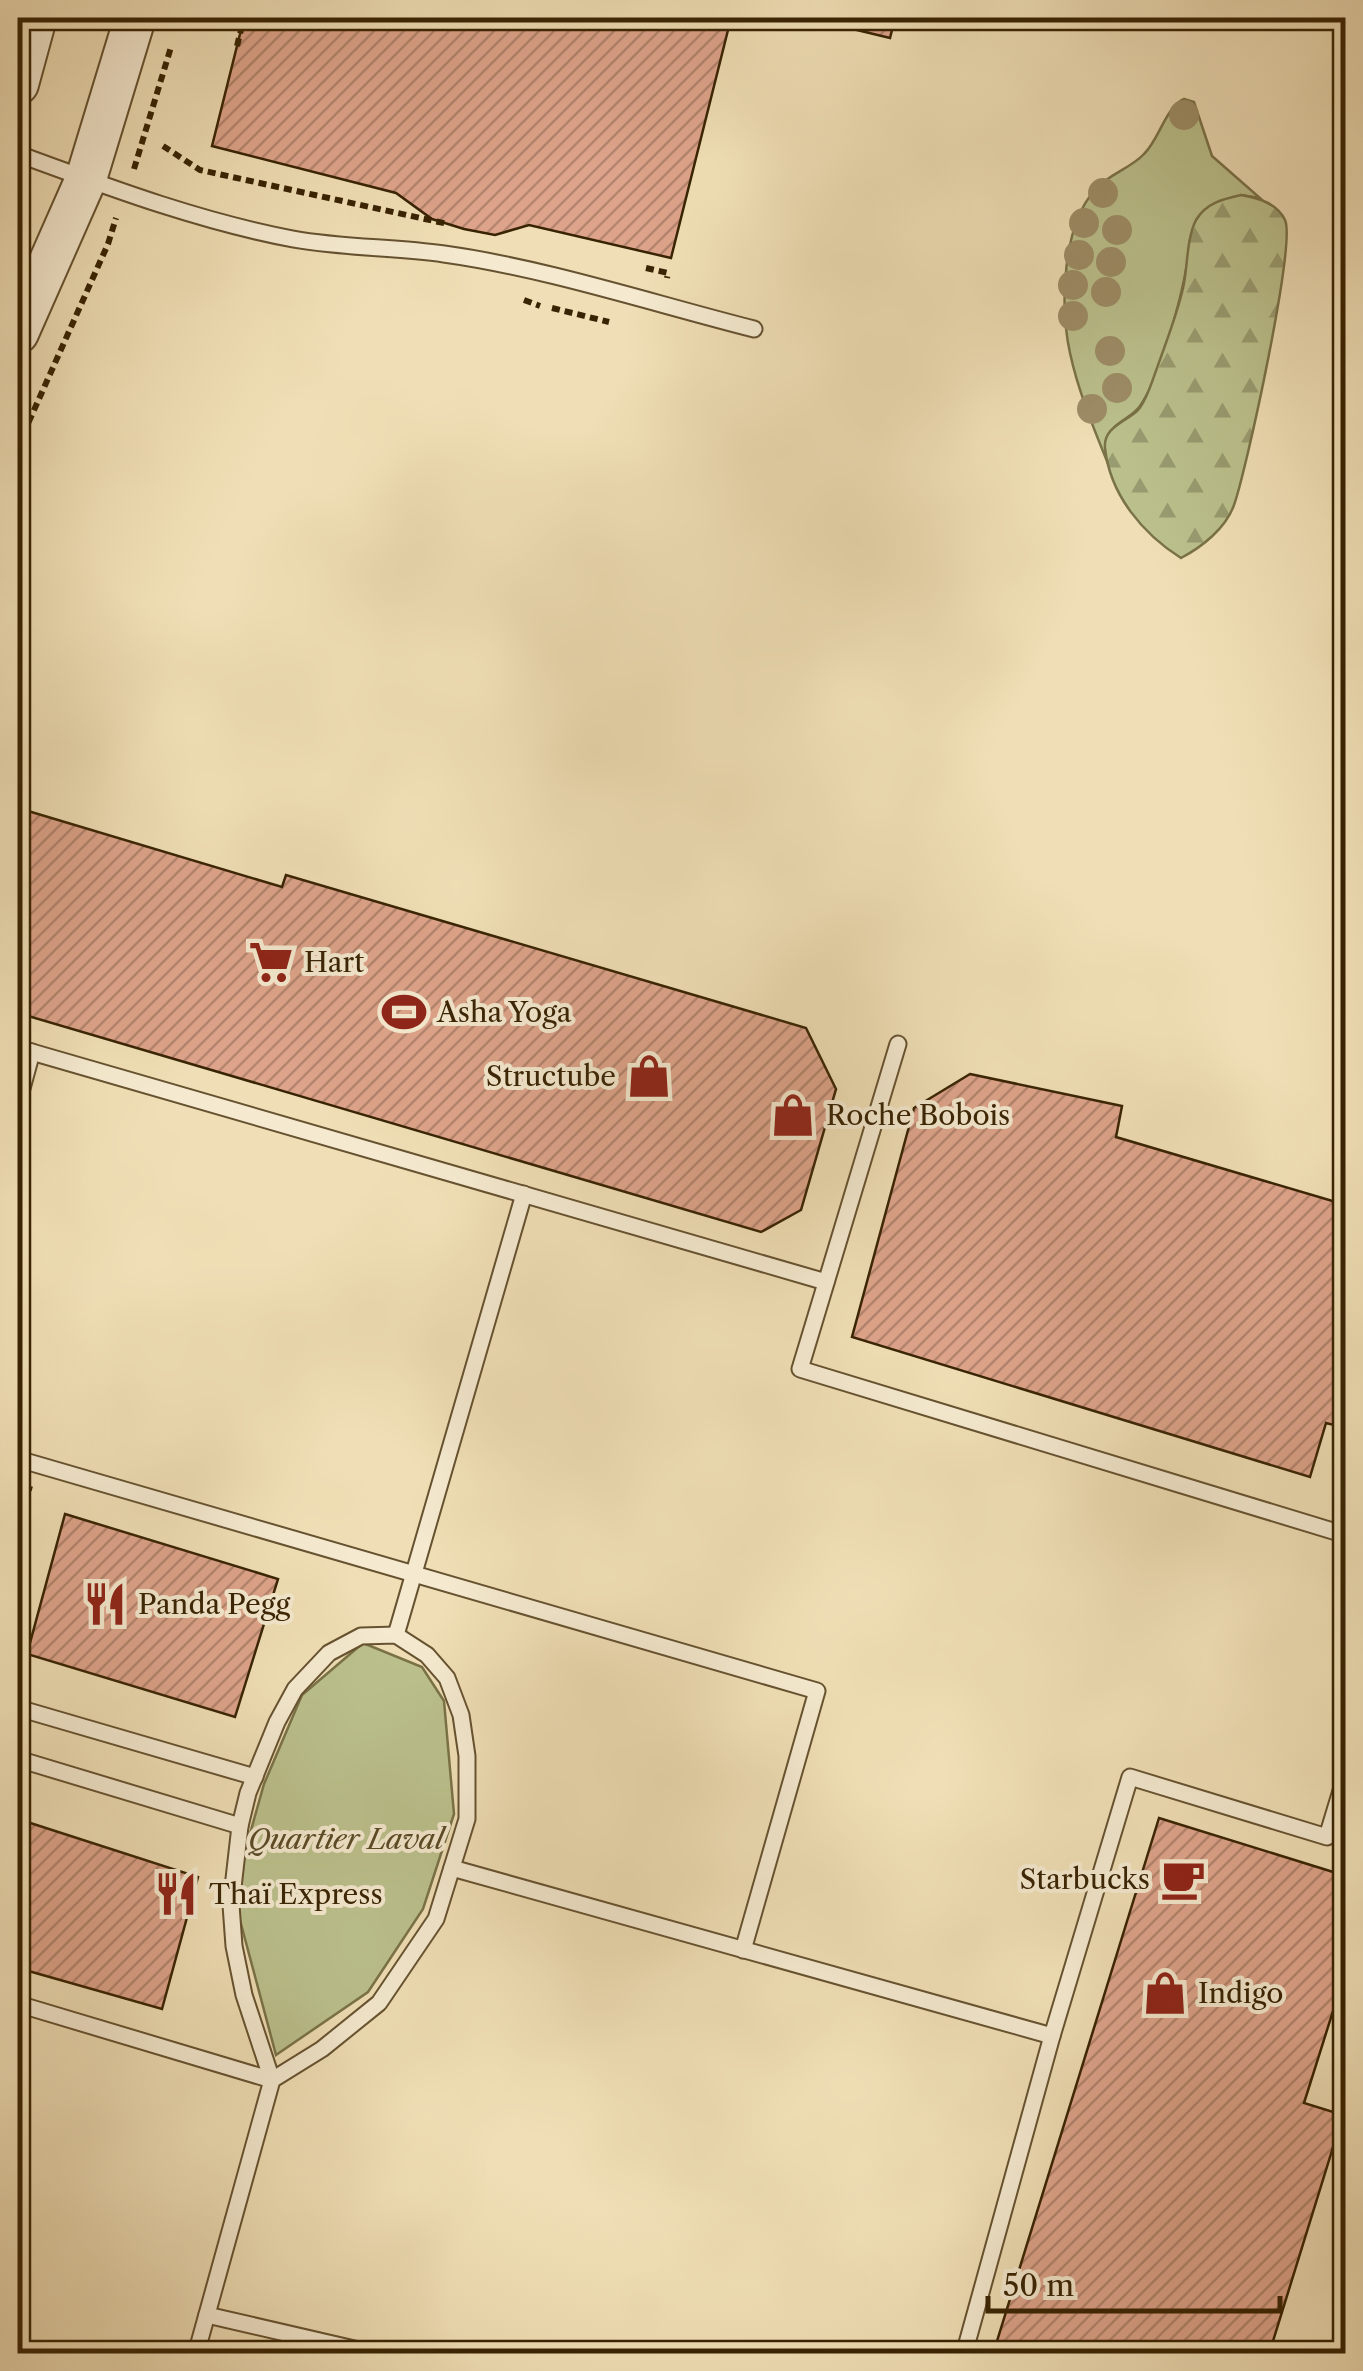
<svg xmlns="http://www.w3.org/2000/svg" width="1363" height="2371" font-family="'Libre Caslon Text',serif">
	<defs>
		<pattern id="forest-firs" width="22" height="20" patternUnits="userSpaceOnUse" patternTransform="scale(2.5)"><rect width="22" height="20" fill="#bbc18d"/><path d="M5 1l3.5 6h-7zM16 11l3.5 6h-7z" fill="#999c71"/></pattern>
		<pattern id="building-hatch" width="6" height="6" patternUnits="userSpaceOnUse" patternTransform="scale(2.5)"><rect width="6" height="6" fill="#dea48b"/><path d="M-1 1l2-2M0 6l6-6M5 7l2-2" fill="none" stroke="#b5856f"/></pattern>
	</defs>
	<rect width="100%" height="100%" fill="#f0dfb6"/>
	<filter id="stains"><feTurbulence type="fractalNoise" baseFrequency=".002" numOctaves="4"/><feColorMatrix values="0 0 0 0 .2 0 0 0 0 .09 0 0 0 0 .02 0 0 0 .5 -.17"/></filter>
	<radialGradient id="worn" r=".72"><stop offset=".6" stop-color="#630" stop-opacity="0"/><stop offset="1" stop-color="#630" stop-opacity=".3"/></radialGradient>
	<g fill="#bbc18d" stroke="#7a7248" stroke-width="2.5">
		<path d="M1184,99L1194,102L1212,156L1260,198L1241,195L1190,240C1187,280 1163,373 1140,406C1131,419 1113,422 1107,438C1102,450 1110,465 1113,476C1097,436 1079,395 1070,353C1060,307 1062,226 1095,190C1108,174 1130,169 1144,154C1160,138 1165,108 1184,99Z"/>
		<polygon points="363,1643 422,1667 444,1701 454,1814 423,1909 368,1992 276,2055 233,1894 264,1784 302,1695"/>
	</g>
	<path fill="url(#forest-firs)" stroke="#7a7248" stroke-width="2.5" d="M1241,195C1258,198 1277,203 1285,220C1296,243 1246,472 1234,505C1226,528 1202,547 1181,558C1143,534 1110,495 1105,448C1103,427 1126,422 1138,410C1147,400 1152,381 1157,368C1166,342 1177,315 1183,288C1188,267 1186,240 1196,220C1206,203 1223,199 1241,195Z"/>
	<g fill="url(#building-hatch)" stroke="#382303" stroke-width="2.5">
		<polygon points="244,18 731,18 671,258 529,225 495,235 464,229 432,219 396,193 212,146"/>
		<polygon points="807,18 895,18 890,38"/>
		<polygon points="18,808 282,887 286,875 806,1028 836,1089 801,1210 761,1232 18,1013"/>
		<polygon points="970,1074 1122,1106 1116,1137 1346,1205 1346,1428 1326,1423 1310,1477 852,1337 914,1108"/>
		<polygon points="65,1514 278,1579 235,1717 27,1654"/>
		<polygon points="1159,1818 1346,1876 1346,1970 1304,2103 1343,2115 1269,2354 993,2354"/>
		<polygon points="18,1819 198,1877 162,2009 18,1968"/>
	</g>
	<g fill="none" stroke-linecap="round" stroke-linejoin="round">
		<g stroke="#665230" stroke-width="19">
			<g id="service">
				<path d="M18,154C108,187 198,221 293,239C343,248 394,247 444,254C545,268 655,304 754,329"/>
				<polyline points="898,1044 800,1369 1346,1535"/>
				<polyline points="18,1048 826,1282"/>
				<polyline points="18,1103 32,1052"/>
				<polyline points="18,1459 817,1691 743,1950"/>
				<polyline points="396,1635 524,1194"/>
				<polyline points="18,1708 255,1777"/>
				<polyline points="18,1759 240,1826"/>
				<polyline points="452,1868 1052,2036 964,2354"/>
				<polyline points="18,2004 272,2080 322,2049 379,2003 436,1919 467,1819 467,1756 461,1715 447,1678 427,1655 396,1635 361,1636 329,1653 295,1689 277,1722 248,1793 240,1826 231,1905 234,1946 244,1995 272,2080 196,2354"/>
				<polyline points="1052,2036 1130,1777 1327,1837 1346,1774"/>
				<polyline points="207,2315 376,2354"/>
			</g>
		</g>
		<g stroke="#665230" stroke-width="44">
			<g id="tertiary">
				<polyline points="18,84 36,18"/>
				<polyline points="18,333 86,179 135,18"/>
			</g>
		</g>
		<g stroke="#382303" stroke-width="6" stroke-dasharray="8 5" stroke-linecap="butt">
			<polyline points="237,46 244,18"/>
			<polyline points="163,146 200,170 448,224"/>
			<polyline points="134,169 171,47"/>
			<polyline points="646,268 668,273 667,278"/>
			<polyline points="524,300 540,306"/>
			<polyline points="552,308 609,322"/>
			<polyline points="18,446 108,244 116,218"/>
			<polyline points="18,566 20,563"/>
			<polyline points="18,1528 30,1486"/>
		</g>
		<use href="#service" stroke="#f5ead0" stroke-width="15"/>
		<use href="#tertiary" stroke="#f5ead0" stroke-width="40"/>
	</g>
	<g fill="#9d8d67">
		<circle cx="1184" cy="115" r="15"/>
		<circle cx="1103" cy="193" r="15"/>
		<circle cx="1084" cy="223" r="15"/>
		<circle cx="1117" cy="230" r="15"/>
		<circle cx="1079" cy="255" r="15"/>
		<circle cx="1111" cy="262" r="15"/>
		<circle cx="1073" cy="285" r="15"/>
		<circle cx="1106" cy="292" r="15"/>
		<circle cx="1073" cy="316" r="15"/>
		<circle cx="1110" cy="351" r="15"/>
		<circle cx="1117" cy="388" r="15"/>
		<circle cx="1092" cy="409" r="15"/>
	</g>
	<defs>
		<g id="supermarket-bare" transform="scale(3.45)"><path d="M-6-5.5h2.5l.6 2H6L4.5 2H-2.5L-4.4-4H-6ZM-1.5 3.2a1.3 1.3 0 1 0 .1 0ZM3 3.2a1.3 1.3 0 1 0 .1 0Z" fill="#8f2418" stroke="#f5ead0" stroke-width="2.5" paint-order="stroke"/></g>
		<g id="stadium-bare" transform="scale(3.45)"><path d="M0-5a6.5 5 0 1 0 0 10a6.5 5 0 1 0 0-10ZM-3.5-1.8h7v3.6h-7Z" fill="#8f2418" stroke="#f5ead0" stroke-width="2.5" paint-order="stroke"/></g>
		<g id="shop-bare" transform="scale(3.45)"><path d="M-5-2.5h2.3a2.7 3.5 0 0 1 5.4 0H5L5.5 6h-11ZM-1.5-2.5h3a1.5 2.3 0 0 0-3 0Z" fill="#8f2418" stroke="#f5ead0" stroke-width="2.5" paint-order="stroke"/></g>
		<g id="restaurant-bare" transform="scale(3.45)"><path d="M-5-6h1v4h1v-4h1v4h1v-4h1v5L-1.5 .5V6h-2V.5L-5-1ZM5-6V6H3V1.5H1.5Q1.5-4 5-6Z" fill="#8f2418" stroke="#f5ead0" stroke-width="2.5" paint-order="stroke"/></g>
		<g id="cafe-bare" transform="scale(3.45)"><path d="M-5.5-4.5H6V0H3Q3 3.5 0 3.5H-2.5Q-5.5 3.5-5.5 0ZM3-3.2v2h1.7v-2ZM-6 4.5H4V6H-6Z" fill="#8f2418" stroke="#f5ead0" stroke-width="2.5" paint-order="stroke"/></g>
	</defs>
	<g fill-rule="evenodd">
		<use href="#supermarket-bare" x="271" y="962"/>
		<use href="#stadium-bare" x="404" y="1012"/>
		<use href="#shop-bare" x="649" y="1076"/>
		<use href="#shop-bare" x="793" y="1115"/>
		<use href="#restaurant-bare" x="105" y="1604"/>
		<use href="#cafe-bare" x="1183" y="1879"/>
		<use href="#restaurant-bare" x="176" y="1894"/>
		<use href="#shop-bare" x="1165" y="1993"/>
	</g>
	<g text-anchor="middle" stroke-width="8" stroke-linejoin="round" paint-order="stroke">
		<g font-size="28" fill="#382303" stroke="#f5ead0" text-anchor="start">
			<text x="304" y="972">Hart</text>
			<text x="437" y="1022">Asha Yoga</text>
			<text x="616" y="1086" text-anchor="end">Structube</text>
			<text x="826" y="1125">Roche Bobois</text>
			<text x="138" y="1614">Panda Pegg</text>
			<text x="1150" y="1889" text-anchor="end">Starbucks</text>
			<text x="209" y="1904">Thaï Express</text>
			<text x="1198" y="2003">Indigo</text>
		</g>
		<g font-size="28" font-style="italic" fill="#594a26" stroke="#f5ead0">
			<text x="346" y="1849">Quartier Laval</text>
		</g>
	</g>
	<rect width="1363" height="2371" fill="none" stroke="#f0dfb6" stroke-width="60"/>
	<rect x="20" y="20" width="1323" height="2331" fill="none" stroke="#382303" stroke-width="5"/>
	<rect x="30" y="30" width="1303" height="2311" fill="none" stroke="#382303" stroke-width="2.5"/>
	<path d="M988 2296v15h292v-15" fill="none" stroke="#382303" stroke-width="5"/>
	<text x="1003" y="2296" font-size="30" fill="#382303" stroke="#f5ead0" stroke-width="8" paint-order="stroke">50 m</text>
	<rect width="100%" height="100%" filter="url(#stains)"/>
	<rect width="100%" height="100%" fill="url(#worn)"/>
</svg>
